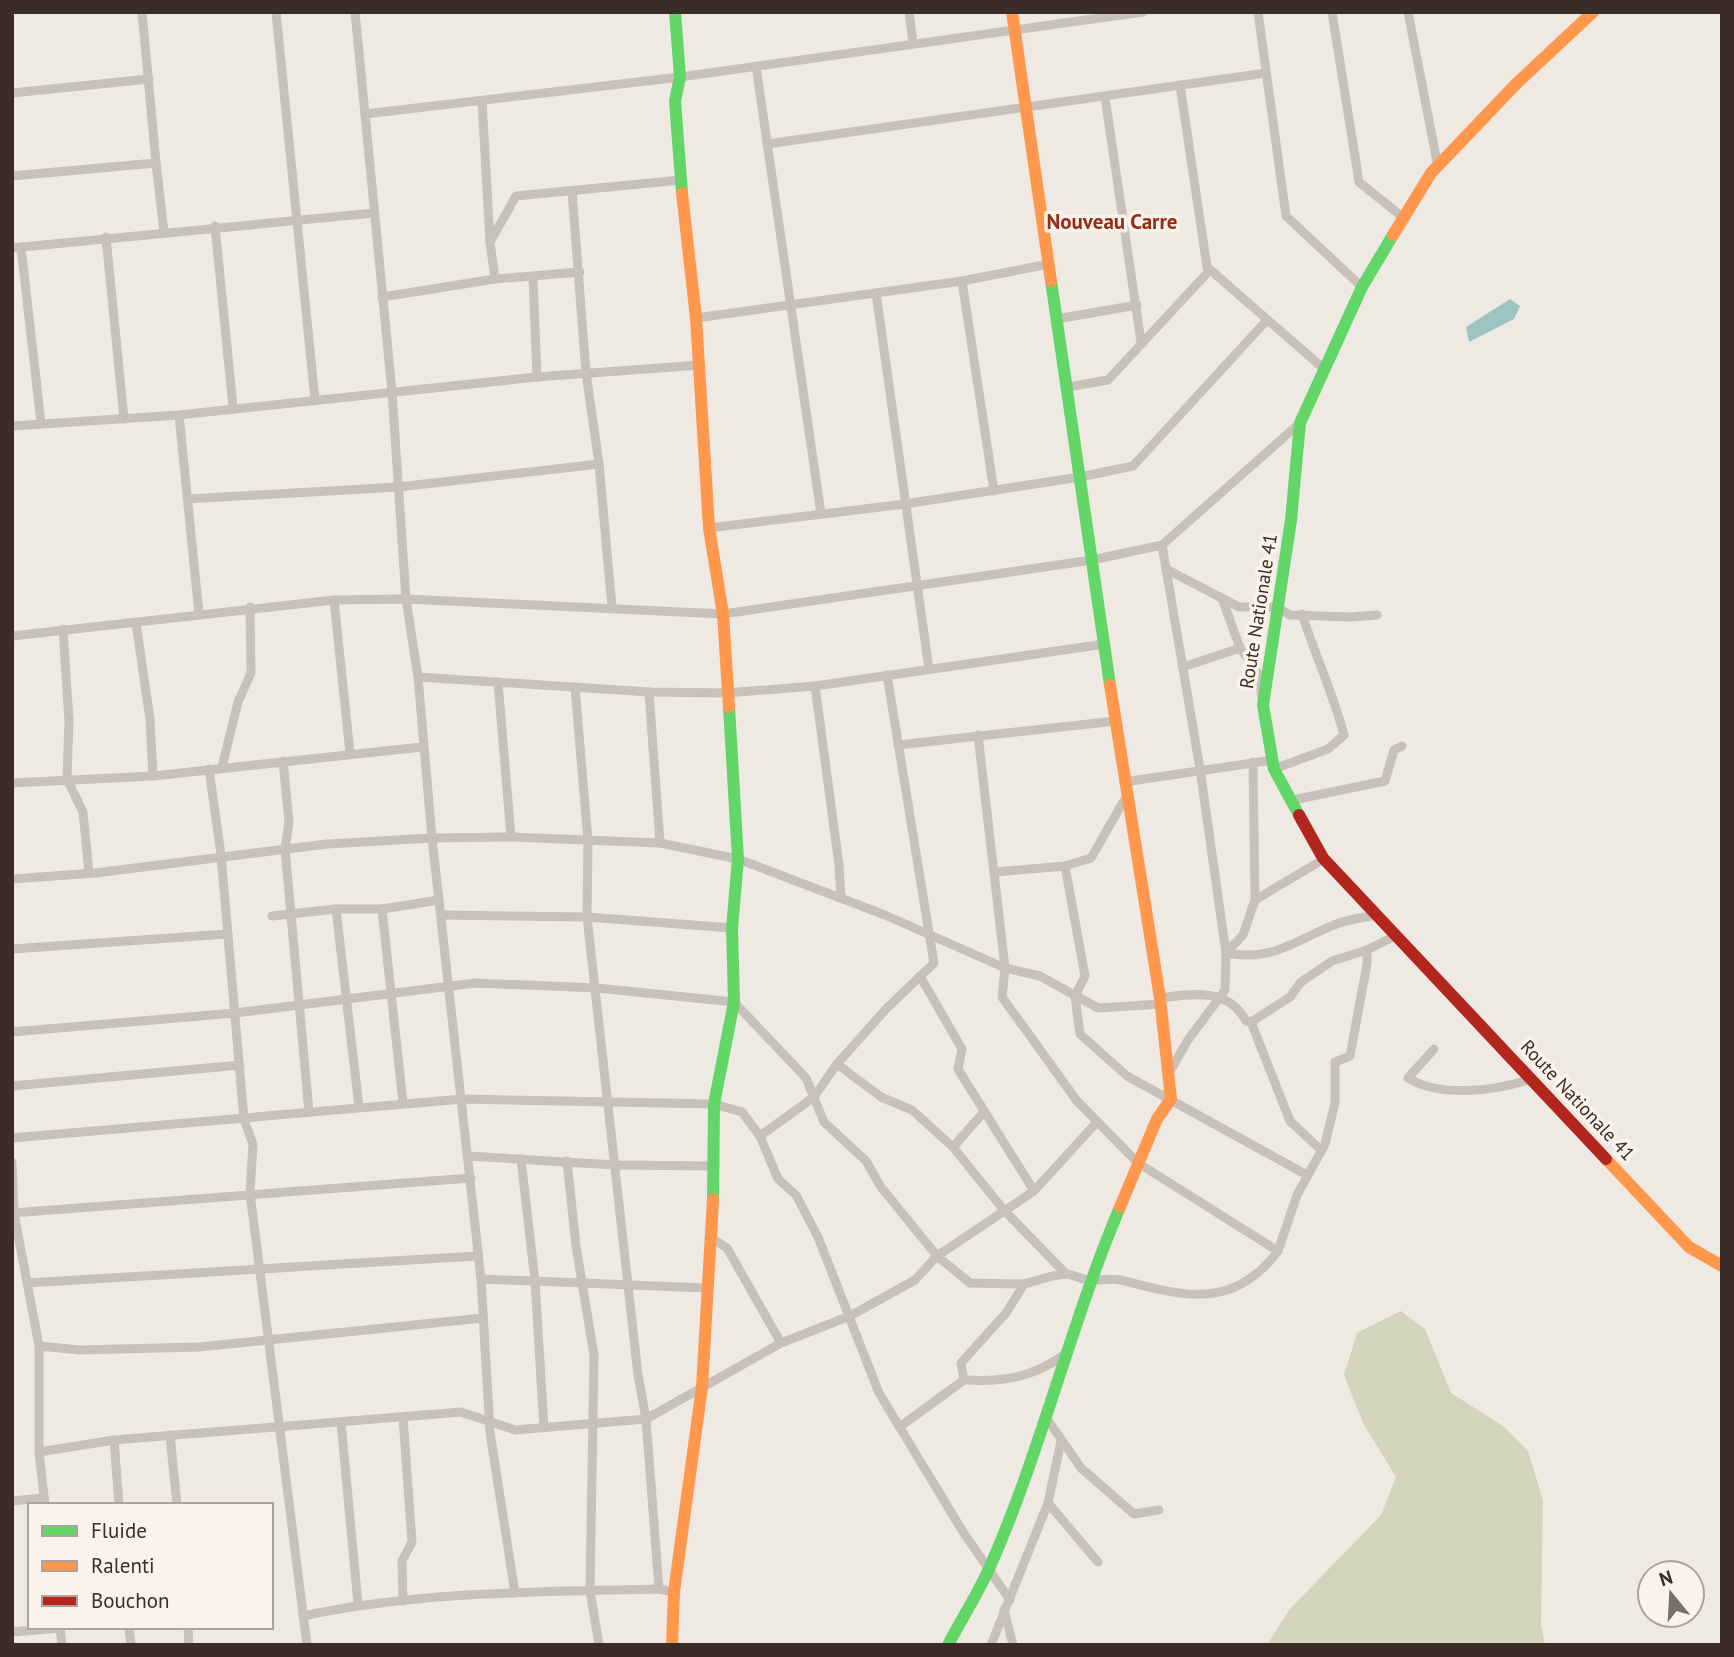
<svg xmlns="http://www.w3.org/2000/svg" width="1734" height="1657" font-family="'PT Sans',sans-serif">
	<rect width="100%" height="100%" fill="#efe9e3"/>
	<polygon fill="#d2d5bb" points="1401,1311 1425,1329 1451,1393 1503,1426 1528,1451 1543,1500 1541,1625 1545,1645 1267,1645 1289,1610 1381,1515 1396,1477 1363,1423 1344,1375 1357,1333"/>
	<polygon fill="#9cc5c1" points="1510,299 1520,306 1514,319 1469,342 1466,327"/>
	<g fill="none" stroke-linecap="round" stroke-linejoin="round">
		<g stroke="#c8c0bb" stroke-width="9">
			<polyline points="142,12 156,163"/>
			<polyline points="276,12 315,400"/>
			<polyline points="355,12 365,114 680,77 1143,12"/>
			<polyline points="909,12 913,43"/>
			<polyline points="1258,12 1286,216 1362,287"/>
			<polyline points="1332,12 1359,182 1405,219"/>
			<polyline points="1408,12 1438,167"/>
			<polyline points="756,66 821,514"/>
			<polyline points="1180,85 1207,267 1323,368"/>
			<polyline points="12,93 149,79"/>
			<polyline points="1105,97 1141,342"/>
			<polyline points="482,101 490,242 495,279"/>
			<polyline points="365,114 392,392 406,599 418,677 432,838 481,1279 490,1432 515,1593"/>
			<polyline points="767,144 1266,73"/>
			<polyline points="12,176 156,163 164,232"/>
			<polyline points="572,191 586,373 599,464 612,608"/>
			<polyline points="215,226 233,407"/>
			<polyline points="106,237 124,419"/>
			<polyline points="490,242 516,196 681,180"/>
			<polyline points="21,247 41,423"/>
			<polyline points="12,248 374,213"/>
			<polyline points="533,277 537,377"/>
			<polyline points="962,281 994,491"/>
			<polyline points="876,293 929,669"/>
			<polyline points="382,297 495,279 580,272"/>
			<polyline points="696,318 962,281 1049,264"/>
			<polyline points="1057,319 1137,305"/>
			<polyline points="1068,387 1108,380 1210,270"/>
			<polyline points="179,415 199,614"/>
			<polyline points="12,426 179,415 537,377 700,365"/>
			<polyline points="188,499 398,487 599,464"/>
			<polyline points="709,528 905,504 1080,477 1133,466 1267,320"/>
			<polyline points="1162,545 1200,769 1226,953 1225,990 1188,1040 1169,1073"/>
			<polyline points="1166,569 1239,607 1276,607 1290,615 1351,617 1377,615"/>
			<polyline points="334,600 350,753"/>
			<polyline points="1223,601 1240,648 1258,673 1262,697"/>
			<polyline points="136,623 150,719 153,776"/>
			<polyline points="63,629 69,721 67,779 83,812 89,873"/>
			<polyline points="12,636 334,600 406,599 723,614 1092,560 1162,545 1300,423"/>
			<polyline points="1183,667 1240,648"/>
			<polyline points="418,677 649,692 726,693 815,686 1105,644"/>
			<polyline points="498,682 511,837"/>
			<polyline points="815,686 839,865 841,898"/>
			<polyline points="575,687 588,841 587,917 638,1375 646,1419 659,1589"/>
			<polyline points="649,692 660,843"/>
			<polyline points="978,735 1005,968 1002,997 1077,1101 1138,1163 1278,1251 1297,1195 1325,1144 1335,1103 1335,1062 1350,1056 1367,964 1367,950"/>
			<polyline points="898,745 1116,721"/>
			<polyline points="283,761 289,822 285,849 309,1112"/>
			<polyline points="222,767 238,702 251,673 250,607"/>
			<polyline points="209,769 221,855 244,1120 253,1144 250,1193 307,1645"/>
			<path d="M1274,769L1328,749L1344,735C1333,693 1315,655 1302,614"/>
			<polyline points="1124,782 1273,760"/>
			<polyline points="12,783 153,776 422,747"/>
			<polyline points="1293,800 1385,781 1394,750 1402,746"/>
			<polyline points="1065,866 1085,976 1075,996 1080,1034 1127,1076 1307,1175"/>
			<polyline points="995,872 1065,866 1091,858 1126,797"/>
			<polyline points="12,879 95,873 327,844 432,838 511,837 660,843 738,859 885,915 1005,968 1040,976 1098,1008 1161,1004"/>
			<polyline points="1255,900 1324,859"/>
			<polyline points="336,909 359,1107"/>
			<polyline points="382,909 403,1103"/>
			<polyline points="441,915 587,917 732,928"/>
			<polyline points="272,916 336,909 382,909 439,900"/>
			<polyline points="12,949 228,934"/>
			<polyline points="1226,953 1243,935 1255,900 1253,762"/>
			<path d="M1226,953C1276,962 1296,939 1339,923C1351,919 1364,917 1377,915"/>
			<polyline points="920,976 962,1049 958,1069 1034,1191"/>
			<path d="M1160,998C1192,994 1228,987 1246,1021L1251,1022L1290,997L1301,982L1332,961L1367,950L1397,935"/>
			<polyline points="1251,1022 1290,1121 1321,1150"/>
			<polyline points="12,1032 235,1013 475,983 597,988 734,1002 806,1078 824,1122 866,1161 881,1187 937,1256 970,1283 1024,1284"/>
			<path d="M1434,1049L1408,1078C1441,1098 1495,1091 1531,1079"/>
			<polyline points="837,1064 881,1097 912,1110 953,1147 1003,1209 1066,1274"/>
			<polyline points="12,1086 240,1065"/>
			<polyline points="760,1136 814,1097 837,1064 886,1009 934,963 887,675"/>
			<polyline points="12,1138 463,1099 714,1104 742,1112 760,1136 778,1179 796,1195 818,1237 879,1393 963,1532 1010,1600"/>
			<polyline points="953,1147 983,1113"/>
			<polyline points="469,1156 615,1165 715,1166"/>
			<polyline points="521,1159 535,1281 544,1428"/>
			<polyline points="567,1161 576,1246 594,1355 590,1591 599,1645"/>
			<polyline points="12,1162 14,1213 39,1346 39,1452 45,1505"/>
			<polyline points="12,1213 471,1178"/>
			<polyline points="710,1237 727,1248 781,1343"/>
			<polyline points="481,1279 705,1288"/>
			<polyline points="27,1283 477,1256"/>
			<polyline points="39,1346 80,1350 199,1347 483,1318"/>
			<path d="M964,1380C1004,1382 1031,1378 1064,1355"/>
			<polyline points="1045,1416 1081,1468 1134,1514 1159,1510"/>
			<polyline points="341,1422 358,1604"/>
			<path d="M901,1426L964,1380L961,1363L1006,1313L1024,1284C1037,1281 1054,1274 1067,1274C1074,1275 1081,1279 1088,1280C1099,1281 1110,1278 1121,1280C1183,1296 1233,1311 1278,1251"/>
			<polyline points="170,1435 177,1505"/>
			<polyline points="114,1440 119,1505"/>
			<polyline points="39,1452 114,1440 461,1412 515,1430 646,1419 781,1343 850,1316 915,1280 937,1256 1034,1191 1097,1122"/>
			<polyline points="12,1501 44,1498"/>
			<polyline points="1048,1503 1098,1562"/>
			<polyline points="403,1601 402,1561 412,1542 403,1417"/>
			<polyline points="1004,1610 1013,1645"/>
			<path d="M303,1616C419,1591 541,1592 659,1589L674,1592"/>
			<polyline points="60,1627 62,1645"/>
			<polyline points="129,1627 131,1645"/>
			<polyline points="188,1627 189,1645"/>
			<polyline points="12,1632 60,1628"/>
			<polyline points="991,1645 1048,1503 1061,1441"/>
		</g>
		<g stroke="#63d668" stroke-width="12">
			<polyline points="675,12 680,77 675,101 682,193"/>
			<polyline points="1051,281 1110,685"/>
			<polyline points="1299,815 1274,769 1263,705 1291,520 1300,423 1362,287 1393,235"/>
			<polyline points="713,1199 714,1104 734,1002 732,928 738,859 729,707"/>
			<path d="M948,1645C961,1620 977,1595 989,1569C1041,1452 1070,1325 1120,1207"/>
		</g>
		<g stroke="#ff974d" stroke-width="12">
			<polyline points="1012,12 1051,281"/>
			<polyline points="682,193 696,318 709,528 723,614 729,707"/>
			<polyline points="1393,235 1431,173 1516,84 1593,12"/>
			<polyline points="1110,685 1160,998 1171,1099 1157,1119 1120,1207"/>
			<polyline points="1606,1159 1689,1247 1722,1266"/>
			<polyline points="672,1645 674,1592 702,1387 713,1199"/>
		</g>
		<polyline stroke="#b3261e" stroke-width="12" points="1299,815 1323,858 1606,1159"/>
	</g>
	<g text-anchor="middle" stroke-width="7" stroke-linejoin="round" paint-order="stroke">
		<g font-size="19" fill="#3a2d28" stroke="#fbf2ea">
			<text transform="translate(1258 611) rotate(-81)" y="7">Route Nationale 41</text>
			<text transform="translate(1578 1100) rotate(47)" y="7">Route Nationale 41</text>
		</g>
		<g font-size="21" font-weight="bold" fill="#912d19" stroke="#fbf2ea">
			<text x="1112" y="229">Nouveau Carre</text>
		</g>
	</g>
	<rect width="1734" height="1657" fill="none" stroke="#3a2d28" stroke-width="28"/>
	<rect x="28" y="1503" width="245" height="126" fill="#fbf2ea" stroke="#aea39c" stroke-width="2"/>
	<rect x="42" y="1526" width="35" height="10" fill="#63d668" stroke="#aea39c" stroke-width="2"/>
	<text x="91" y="1538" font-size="21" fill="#3a2d28">Fluide</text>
	<rect x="42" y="1561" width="35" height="10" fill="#ff974d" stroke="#aea39c" stroke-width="2"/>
	<text x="91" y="1573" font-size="21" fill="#3a2d28">Ralenti</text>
	<rect x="42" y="1596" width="35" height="10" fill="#b3261e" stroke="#aea39c" stroke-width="2"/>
	<text x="91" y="1608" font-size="21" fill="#3a2d28">Bouchon</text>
	<g transform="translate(1671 1594) rotate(342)"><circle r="33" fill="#fbf2ea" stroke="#aea39c" stroke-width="2"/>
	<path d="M0-5L12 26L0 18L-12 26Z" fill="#796f69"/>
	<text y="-10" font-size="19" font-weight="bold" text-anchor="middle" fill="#3a2d28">N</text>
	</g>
</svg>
